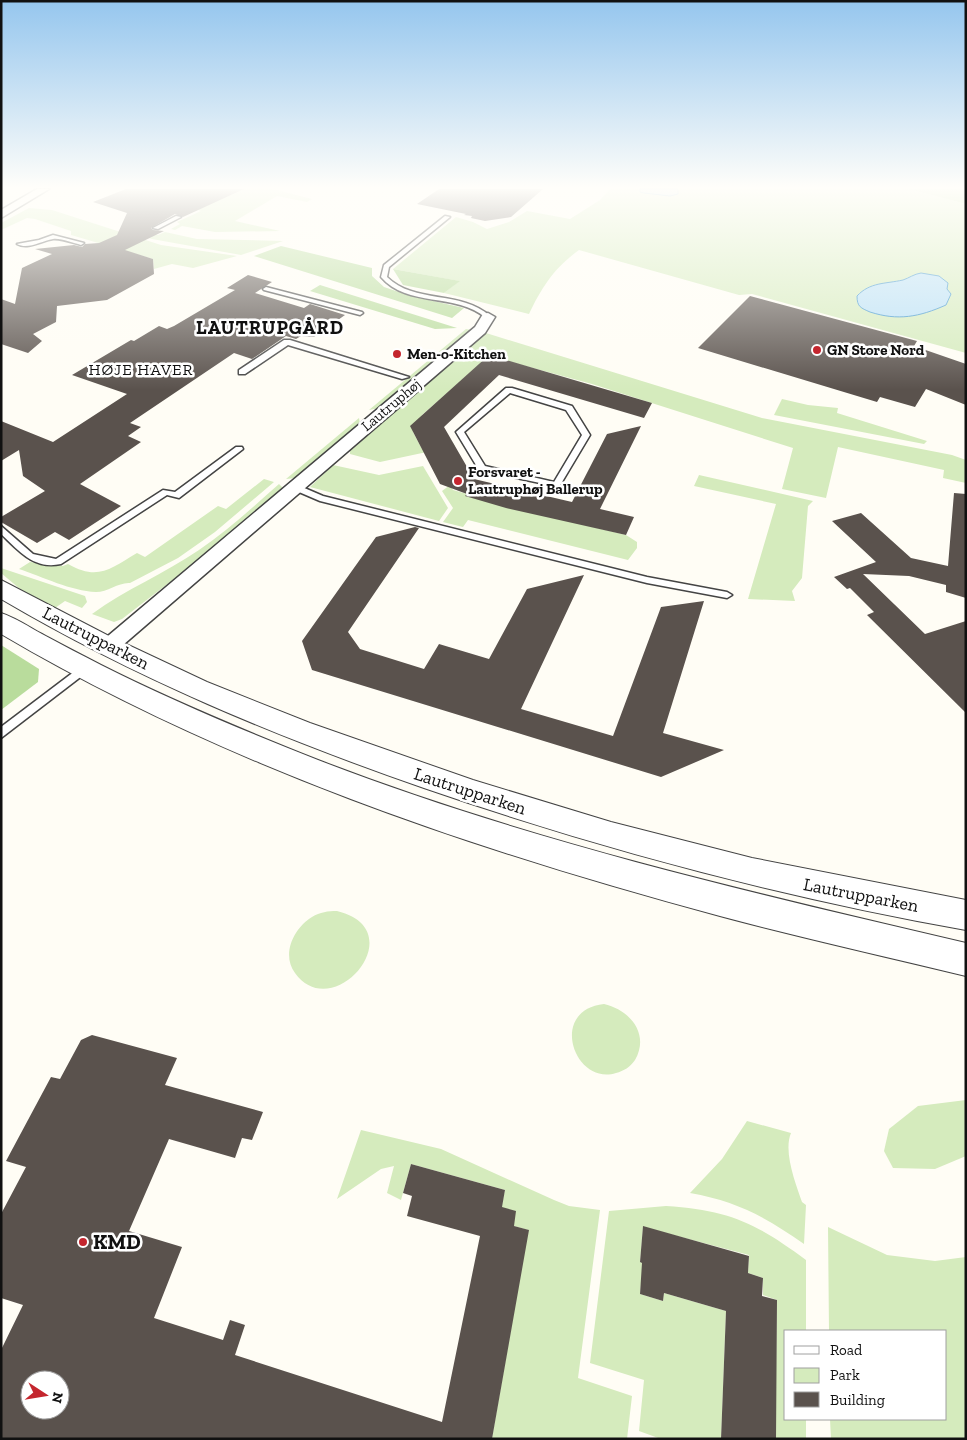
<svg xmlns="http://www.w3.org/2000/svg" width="967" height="1440" font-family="'Zilla Slab',serif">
	<rect width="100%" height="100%" fill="#fffdf5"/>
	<g fill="#d5ebbd">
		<polygon points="240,189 273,189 312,199 307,202 277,196 235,221 280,231 215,232 182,226 175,230 171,229 180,224 177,222 201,211 196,209 236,193 233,192"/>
		<path d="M610,189H908L966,204V353L752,294L739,295L579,250C554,268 542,287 529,314L444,293L459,281L393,269L456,217L473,222L487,229L509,222L527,211L570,219L600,200Z"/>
		<polygon points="29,208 52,210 161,245 237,256 193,268 172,264 154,269 153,259 71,235 71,231 35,219 27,218 1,230 1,223"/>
		<polygon points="130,226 158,235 165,232 197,239 283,241 241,255 152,239 142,236"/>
		<polygon points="466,329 472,330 379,408 369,410"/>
		<polygon points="486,333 762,418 952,455 966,460 966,483 943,478 944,470 838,447 826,498 782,489 793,448 592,384 489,356 422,415 420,430 413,432 422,449 453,443 455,446 380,462 350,454 350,451"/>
		<polygon points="782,399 808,405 838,408 837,413 927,441 924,444 774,415"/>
		<polygon points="359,418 360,424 296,478 286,479"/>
		<polygon points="333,465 379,475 423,466 448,508 439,521 310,487"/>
		<polygon points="699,475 813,501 808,506 802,578 792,591 795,601 748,599 776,504 694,486"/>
		<path d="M264,479L274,482L215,532L178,558L130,583C119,582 108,592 96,592C71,591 43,577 19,569L30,562L63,566L68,564C98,581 110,569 137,553L145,557L218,506L226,509Z"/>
		<path d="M279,484L283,488L281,491L218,545L122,619L114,622L92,614C126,589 164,574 199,550C227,531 253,507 279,484Z"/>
		<polygon points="450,485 453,490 467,494 466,496 626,535 637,542 637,548 628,560 468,520 463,527 443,522 453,508 442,491"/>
		<polygon points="1,568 85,596 87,602 82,608 65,601 55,608 20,589 1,573"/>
		<path d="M337,911C415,930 333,1026 295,973C281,954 294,928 312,917C320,912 328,911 337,911Z"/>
		<path d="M604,1004C630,1010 650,1034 635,1060C630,1067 624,1071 616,1073C574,1086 548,1010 604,1004Z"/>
		<polygon points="966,1100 966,1156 935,1169 893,1168 884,1151 889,1129 918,1106"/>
		<path d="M747,1121L791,1133C783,1152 796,1184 802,1202L806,1205L804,1244C766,1217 736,1201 690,1193L722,1159Z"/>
		<polygon points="361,1130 441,1149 554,1200 569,1206 600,1210 578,1378 632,1396 627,1439 492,1438 528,1230 514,1226 501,1209 505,1190 411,1164 401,1200 387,1193 394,1166 381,1169 337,1199"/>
		<path d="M666,1206C729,1210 756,1223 806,1260V1331H786V1419H806V1439H775L777,1300L763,1295V1278L748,1273L749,1255L643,1227L640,1262L651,1265L649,1285L641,1283L640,1294L663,1301L664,1293L726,1311L721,1439H661L639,1431L644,1380L590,1363L609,1211Z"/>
		<polygon points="828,1227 887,1255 935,1261 966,1257 966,1439 831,1439 830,1419 946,1419 946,1331 829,1331"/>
	</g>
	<g fill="#b9dc9c">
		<polygon points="908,189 966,189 966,204"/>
		<polygon points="281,246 372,268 372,276 384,287 411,296 464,308 452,318 254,256"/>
		<polygon points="393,269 460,281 444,293 403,285"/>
		<polygon points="320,285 457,328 435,329 310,291"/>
		<polygon points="1,645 39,669 38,682 1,710"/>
	</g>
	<g fill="#b9e0f7" stroke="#3f96cf">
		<polygon points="640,189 678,189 678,194 670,196 644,193 640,192"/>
		<path d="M921,273L939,276L948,283L947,289L951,294L946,305C919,317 898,321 870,312C861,308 857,307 857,296C870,282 885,284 903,280C909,278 914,274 921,273Z"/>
	</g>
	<g fill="#5a524d" fill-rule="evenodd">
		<polygon points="126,189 244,189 183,217 175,214 151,228 153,230 164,231 125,250 153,259 154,274 107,300 57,306 56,322 33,334 42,341 28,353 1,344 1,299 15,304 22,268 52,254 35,249 74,245 82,247 85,244 99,243 117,235 127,213 93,202"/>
		<polygon points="439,189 543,189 511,217 485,221 471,218 472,216 464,215 466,214 417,204"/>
		<polygon points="248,275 272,282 255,293 304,308 310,304 345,315 314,337 301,336 296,339 286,336 252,359 234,353 130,423 141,427 128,436 141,442 80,484 121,506 69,540 55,532 37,543 1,522 1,517 45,491 23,476 19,450 1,461 1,421 53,442 127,394 72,375 131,340 134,341 159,326 167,329 174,326 235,290 227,288"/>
		<polygon points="750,296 917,341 914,346 966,364 966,405 926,389 915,407 880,397 877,402 698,348"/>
		<polygon points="489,355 652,403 644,418 499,375 444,427 474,479 572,502 607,434 641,426 600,509 634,517 626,535 506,508 465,496 467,494 440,484 410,426"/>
		<polygon points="954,493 966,494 966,598 946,592 946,585 909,576 863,574 925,634 966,621 966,713 867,615 874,612 850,588 847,589 834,577 876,562 832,521 861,513 911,558 948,566"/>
		<polygon points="415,527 419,528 348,632 360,649 424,669 439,644 489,659 527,589 584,575 521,709 613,736 661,607 704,601 663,733 724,750 661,777 312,670 302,641 376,537"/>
		<path d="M92,1035L177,1058L165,1085L263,1112L252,1140L242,1138L235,1158L169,1139L129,1231L182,1247L154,1318L223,1340L230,1320L245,1325L235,1355L442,1422L480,1236L407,1216L412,1196L403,1193L411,1164L505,1190L502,1207L516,1211L514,1226L529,1230L492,1439H1V1350L23,1305L1,1298V1214L26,1167L6,1161L51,1077L60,1079L81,1040ZM30,1380H60V1410H30Z"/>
		<polygon points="643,1226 749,1256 748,1273 763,1278 762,1296 777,1300 776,1439 721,1439 726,1311 664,1293 663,1301 640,1294 642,1263 640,1262"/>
	</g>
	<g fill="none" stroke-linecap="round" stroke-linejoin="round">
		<g stroke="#444" stroke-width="3">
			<g id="service">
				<polygon points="176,216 181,217 158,229 153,228"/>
				<path d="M445,216L450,217L389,267L387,277C414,304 461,290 490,316V318H486C456,292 407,308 381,277L384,265Z"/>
				<path d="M53,235L84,243L81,245C73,243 61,238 53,239C41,241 28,250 17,244L39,240Z"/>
				<polygon points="266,287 362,312 363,313 360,315 264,290 263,289"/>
				<polygon points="284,340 290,340 409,377 402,379 288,345 245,374 239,374 239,370"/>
				<path d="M506,388H512L572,406L590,435L559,487L479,470L456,432ZM510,393L566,410L582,435L554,482L485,466L464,432Z"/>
				<path d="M236,447H242L243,449L179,498L167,495L61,564C34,570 19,551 1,534V526L33,554L56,559L163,490L175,492Z"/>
				<polygon points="295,484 323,496 647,577 727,592 732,595 727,598 647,583 320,501 292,489 291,487"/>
				<polygon points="83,665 87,666 88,669 87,672 1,738 1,727"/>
			</g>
		</g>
		<g stroke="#444" stroke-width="3">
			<g id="minor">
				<polygon points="37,189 49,189 1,218 1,210"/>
				<polygon points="488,313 495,317 485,333 116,651 109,654 102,651 99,646 102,641 475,327 483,314"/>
			</g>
		</g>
		<g stroke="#444" stroke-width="2">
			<g id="tertiary">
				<path d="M1,580L107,635L207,682L310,723L473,780L611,822L752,858L966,900V930C781,897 601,849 424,788C277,737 135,678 1,599Z"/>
				<path d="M1,613C16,618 29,627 42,634C62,645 82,655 101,665C172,701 245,731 318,760C528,841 747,892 966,943V976C884,956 801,938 720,916C474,850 221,764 1,634Z"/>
			</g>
		</g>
		<use href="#service" fill="#fff" fill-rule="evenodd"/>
		<use href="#minor" fill="#fff" fill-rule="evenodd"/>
		<use href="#tertiary" fill="#fff" fill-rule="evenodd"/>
	</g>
	<linearGradient id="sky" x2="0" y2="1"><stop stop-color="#95c6ee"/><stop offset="0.48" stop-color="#fffefa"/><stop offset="1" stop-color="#fffefa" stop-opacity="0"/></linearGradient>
	<rect width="967" height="390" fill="url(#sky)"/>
	<g fill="#c4262e" stroke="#fff" stroke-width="2">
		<circle cx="817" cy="350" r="5"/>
		<circle cx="397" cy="354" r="5"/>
		<circle cx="458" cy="481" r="5"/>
		<circle cx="83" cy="1242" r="5"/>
	</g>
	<g text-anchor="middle" stroke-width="5" stroke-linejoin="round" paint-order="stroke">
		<g font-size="15" font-weight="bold" fill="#111" stroke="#fff" text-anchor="start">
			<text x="827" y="355">GN Store Nord</text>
			<text x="407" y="359">Men-o-Kitchen</text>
			<text x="468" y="477">Forsvaret -<tspan x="468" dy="17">Lautruphøj Ballerup</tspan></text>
		</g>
		<g font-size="15" fill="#111" stroke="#fff">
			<text transform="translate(391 405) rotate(-40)" y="5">Lautruphøj</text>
		</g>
		<g font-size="16" letter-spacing="1" fill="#111" stroke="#fff">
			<text x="141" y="375">HØJE HAVER</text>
		</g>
		<g font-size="18" fill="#111" stroke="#fff">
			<text transform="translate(96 638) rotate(27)" y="6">Lautrupparken</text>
			<text transform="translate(470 791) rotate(18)" y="6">Lautrupparken</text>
			<text transform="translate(861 895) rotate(11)" y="6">Lautrupparken</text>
		</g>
		<g font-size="19" font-weight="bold" letter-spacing="1" fill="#111" stroke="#fff">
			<text x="270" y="334">LAUTRUPGÅRD</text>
		</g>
		<g font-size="21" font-weight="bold" fill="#111" stroke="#fff" text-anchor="start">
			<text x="93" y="1249">KMD</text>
		</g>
	</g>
	<rect width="967" height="1440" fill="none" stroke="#111111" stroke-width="5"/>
	<rect x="784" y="1330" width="162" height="90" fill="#ffffff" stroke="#a0a0a0"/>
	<rect x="794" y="1346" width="25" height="8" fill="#ffffff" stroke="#a0a0a0"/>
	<text x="830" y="1355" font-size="15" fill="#111111">Road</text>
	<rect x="794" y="1368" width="25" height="15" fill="#d5ebbd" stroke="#a0a0a0"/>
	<text x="830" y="1380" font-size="15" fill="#111111">Park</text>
	<rect x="794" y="1392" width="25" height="15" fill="#5a524d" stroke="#a0a0a0"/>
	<text x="830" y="1405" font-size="15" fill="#111111">Building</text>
	<g transform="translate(45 1395) rotate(102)"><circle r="24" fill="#ffffff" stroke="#a0a0a0"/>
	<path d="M0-4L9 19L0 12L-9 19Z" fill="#c4262e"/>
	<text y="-8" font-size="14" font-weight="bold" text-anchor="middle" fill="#111111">N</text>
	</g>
</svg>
